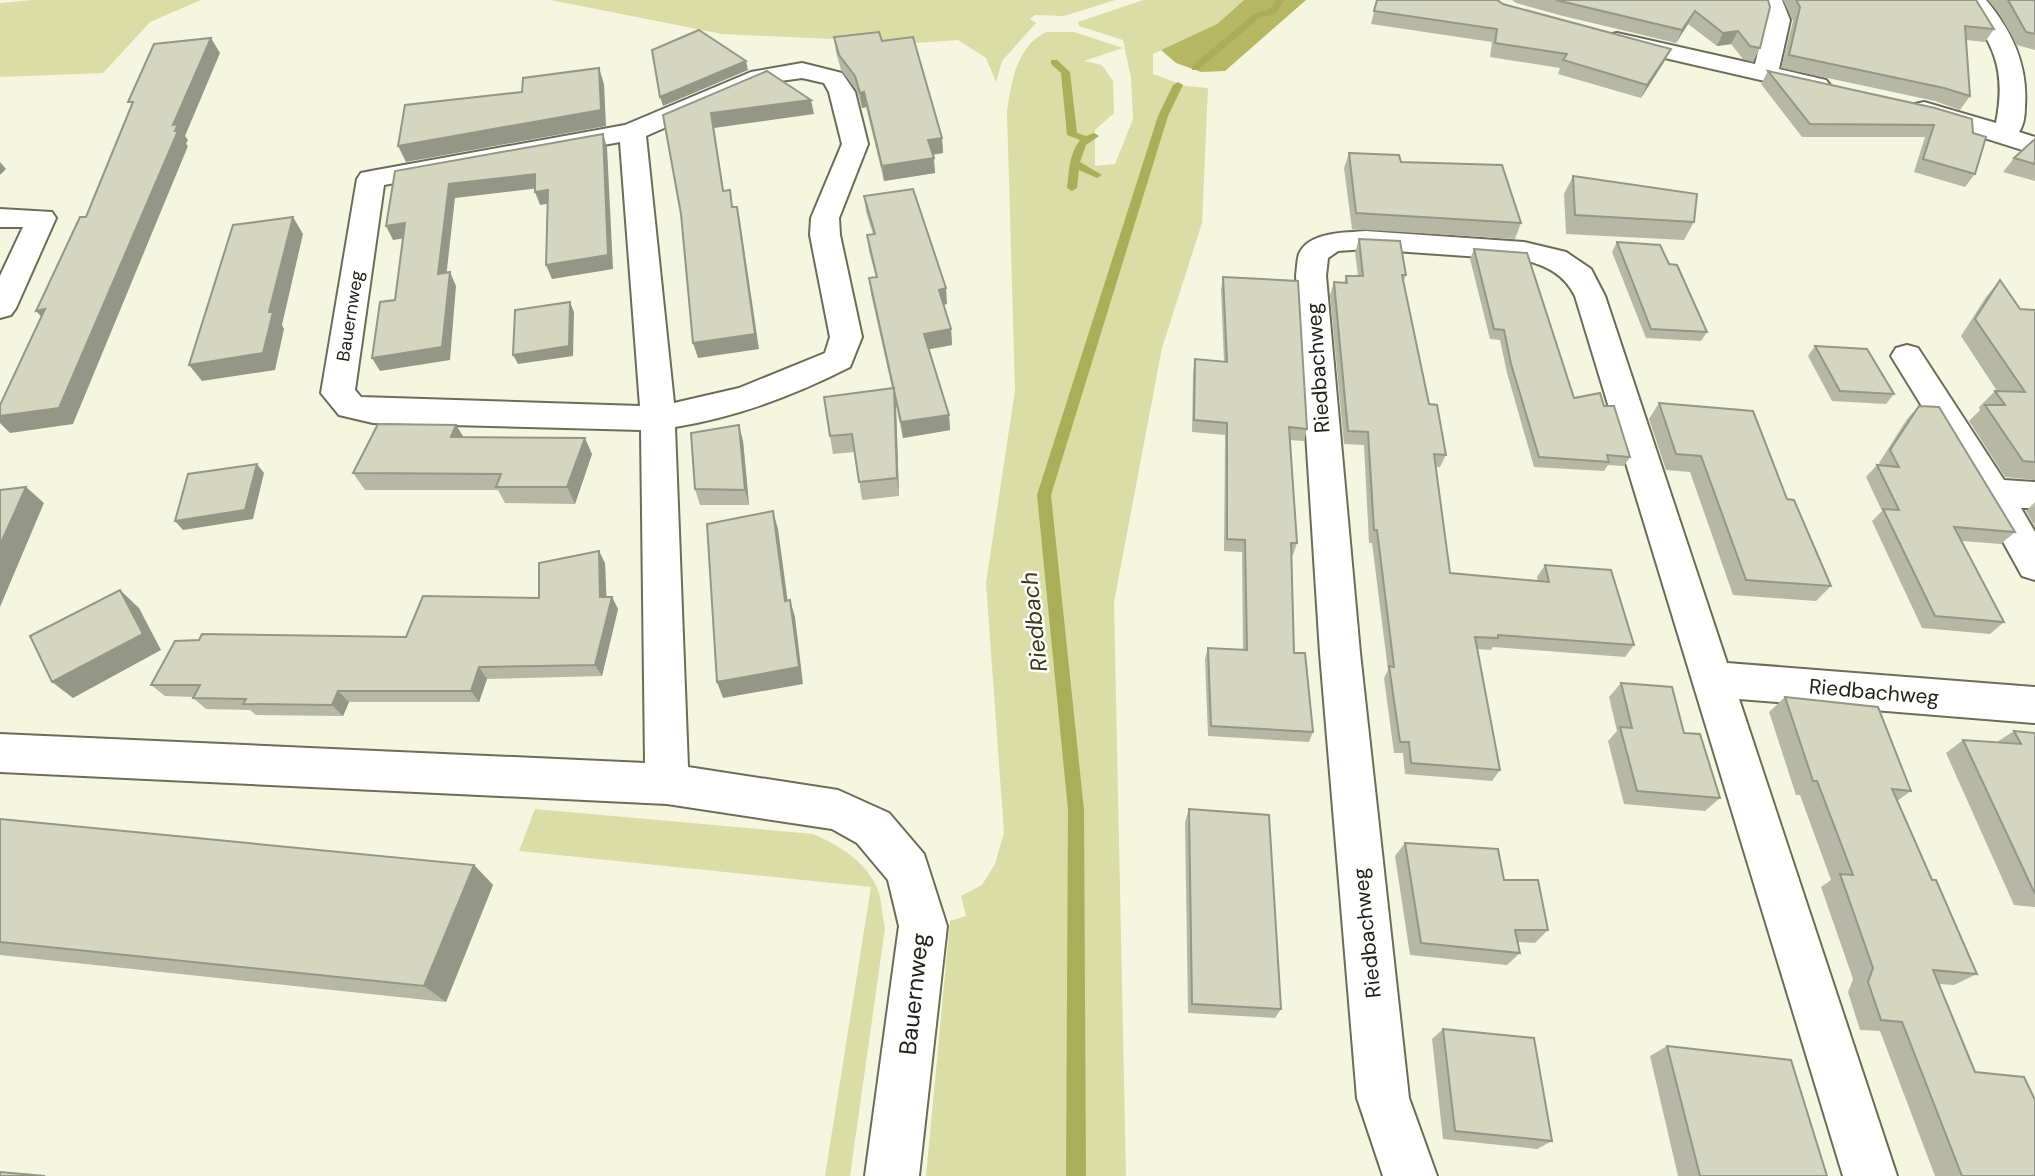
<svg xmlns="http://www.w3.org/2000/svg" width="2035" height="1176" font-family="'DM Sans',sans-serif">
	<rect width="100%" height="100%" fill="#f5f6e0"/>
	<g fill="#dadda6">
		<polygon points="33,0 201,0 150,22 103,73 0,77 0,3"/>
		<polygon points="551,0 1115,0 1064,16 1035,15 1030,19 1036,23 1002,61 996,82 986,58 958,40 916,43 722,34"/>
		<path d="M1143,0H1244L1217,24L1153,54V74L1186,86L1208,88L1202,223L1162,348L1114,602L1126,1176H926L950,921L966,916L961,896L982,885L995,864L1004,833L986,583L1015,390L1007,112C1011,83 1016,47 1046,32H1074L1123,48L1084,61L1102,65L1113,81L1114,113L1095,130V166L1115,164L1133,119L1131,78L1123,40L1079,26L1078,22Z"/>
		<path d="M535,809L813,834C839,845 867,862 878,890C882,902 882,916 885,928L850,1176H825L871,887L519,851Z"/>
	</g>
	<polygon fill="#b5b762" points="1244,0 1306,0 1225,71 1201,72 1176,63 1161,50 1217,24"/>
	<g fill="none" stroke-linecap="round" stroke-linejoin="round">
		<g fill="#abae58" fill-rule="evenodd">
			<polygon points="1277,0 1285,0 1275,14 1261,17 1198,70 1192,70 1192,66 1255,13 1269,10"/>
			<path d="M1051,60H1057L1070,72L1077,133L1086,136L1094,133L1099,136L1086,145L1080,162L1102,175L1097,178L1079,170L1077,188L1072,191L1067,188C1069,171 1069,154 1080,140L1067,135L1061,73L1051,64Z"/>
			<polygon points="1178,82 1183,85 1168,116 1051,495 1084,810 1086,1176 1066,1176 1068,810 1037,495 1158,116 1173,85"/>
		</g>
		<g stroke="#6b6d59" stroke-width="4">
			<g id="minor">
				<polygon points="1758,0 1782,0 1790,20 1779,69 1826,80 1830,85 1826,90 1817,93 1608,45 1605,40 1608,35 1617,33 1755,64 1766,20"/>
				<path d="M1962,0H1986C2012,31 2028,65 2025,106C2025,115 2024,125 2019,132L2035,137V154L1915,116L1911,110L1915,104L1924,102L1996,123C2007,67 1993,45 1962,0Z"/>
				<path d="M802,63L842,73L855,92L868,144L839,218L840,235L862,337L850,367C795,395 737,417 675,427L688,767L838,790L889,813L924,854L947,926L919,1176H865L899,926L888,880L857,843L832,829L667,804L0,772V734L645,763L641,430L373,423L339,415L321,393L357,179L361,173L371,171L625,125L751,72ZM802,78L824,83L829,92L842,144L811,218L810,235L830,337L825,353L739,388L674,403L646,136L766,83ZM620,142L640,406L361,397L355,390L384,185Z"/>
				<polygon points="0,209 52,212 56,218 16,308 11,315 0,318 0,276 23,227 0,227"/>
				<path d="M1366,231L1524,242L1566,252L1591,269L1605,296L1727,663L2035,687V723L1739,699L1897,1176H1843L1575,296C1564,274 1547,266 1524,260L1366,249L1338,251L1328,258L1326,276L1360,653L1409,1098L1437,1176H1383L1357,1098L1320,653L1296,276C1297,269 1297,260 1299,254C1309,231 1346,233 1366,231Z"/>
				<polygon points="1907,345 1918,348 2004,480 2035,482 2035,508 2021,508 2035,532 2035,580 2022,576 1981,502 1891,356 1896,348"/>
			</g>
		</g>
		<use href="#minor" fill="#fff" fill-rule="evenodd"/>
	</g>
	<g fill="#b6b8a5">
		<polygon points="1377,0 1503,4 1664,62 1641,98 1558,74 1560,68 1490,57 1492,42 1371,24"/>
		<polygon points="1512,0 1768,0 1760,48 1753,62 1743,59 1731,44 1717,46 1688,24 1676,43 1559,15 1516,3"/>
		<polygon points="1783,0 1976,0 1994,29 1985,42 1966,40 1970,96 1960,110 1935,101 1781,68 1793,21"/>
		<polygon points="1988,0 2035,0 2035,50 2017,45 1999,13"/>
		<polygon points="834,37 882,41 942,138 943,153 933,155 935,173 884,181 866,107 862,108 857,91 841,70 836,52"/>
		<polygon points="1768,71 1973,133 1975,174 1965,187 1914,172 1925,137 1802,137 1761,84"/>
		<polygon points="2035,139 2035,181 2003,172 2014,158"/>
		<polygon points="1349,153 1401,162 1521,223 1515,239 1352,229 1344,168"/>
		<polygon points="1573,176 1694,222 1684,240 1566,234 1564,194"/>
		<polygon points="864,196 947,304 944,305 951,329 952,345 929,349 949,415 950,430 903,438 896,406 899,496 862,500 855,452 833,454 830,436 892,388 871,294 869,278 876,277 869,251 867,235 873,234 866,212"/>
		<polygon points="1359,239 1406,275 1403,283 1429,404 1446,455 1440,467 1436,467 1450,573 1538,581 1537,577 1545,565 1634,645 1625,657 1493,647 1491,650 1477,649 1500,770 1492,781 1405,774 1403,753 1394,753 1384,678 1388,670 1372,543 1369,543 1364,445 1344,444 1330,295 1334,282 1344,283 1346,276 1358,276 1355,252"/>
		<polygon points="1617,242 1669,264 1707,332 1701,341 1646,338 1612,252"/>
		<polygon points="1474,249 1574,398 1604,406 1630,457 1624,466 1608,465 1604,471 1534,467 1507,373 1500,340 1490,339 1470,259"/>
		<polygon points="1223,277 1307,429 1304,441 1289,440 1297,543 1293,555 1291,555 1294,653 1313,732 1309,742 1208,736 1205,659 1208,648 1243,650 1242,552 1224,551 1225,435 1192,432 1193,372 1195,359 1224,361 1221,290"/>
		<polygon points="2000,280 2020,309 2035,310 2035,480 2005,477 1969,421 1980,410 1979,407 1995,391 1997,391 1961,336 1986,297"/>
		<polygon points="1815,346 1894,394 1886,404 1832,401 1808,356"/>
		<polygon points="1659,403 1787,499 1831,586 1816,601 1733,595 1690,472 1666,470 1649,419"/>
		<polygon points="1919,406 2015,532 2001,544 1961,541 2004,622 1990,634 1922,628 1872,521 1882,511 1866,477 1877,465 1881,465 1879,463 1907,419"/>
		<polygon points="456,425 463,437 592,454 575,504 505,503 498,490 365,490 353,473"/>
		<polygon points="743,441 749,505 700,505 695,489"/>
		<polygon points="2035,502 2035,527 2026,511"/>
		<polygon points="605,563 606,597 612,597 618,609 602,676 487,679 479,702 349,702 343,716 256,715 250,710 206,709 193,698 194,697 165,696 151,685 406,637 539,598"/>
		<polygon points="1621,683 1684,733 1720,798 1705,811 1624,804 1608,741 1617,731 1609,697"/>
		<polygon points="1785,697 1911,791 1897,801 1932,880 1977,974 1954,985 1938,984 1975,1072 2035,1176 1935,1176 1880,1031 1860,1030 1848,992 1853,979 1821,887 1831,880 1800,795 1796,795 1769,712"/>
		<polygon points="2014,731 2035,733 2035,907 2014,905 1946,753 1963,740 1997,742"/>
		<polygon points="1189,809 1281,1009 1275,1018 1188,1013 1185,822"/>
		<polygon points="0,819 474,865 493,885 446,1002 0,955"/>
		<polygon points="1405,843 1504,880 1548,930 1535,943 1518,942 1520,953 1507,965 1410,955 1395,856"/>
		<polygon points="1443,1029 1552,1141 1537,1149 1443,1139 1432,1039"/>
		<polygon points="1667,1046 1827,1176 1678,1176 1650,1056"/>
	</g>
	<g fill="#949686">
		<polygon points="1695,11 1688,24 1676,43 1682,30"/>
		<polygon points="1738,31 1731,44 1717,46 1723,33"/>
		<polygon points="211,38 220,53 185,136 188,140 186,144 188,146 73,424 10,433 0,423 0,416 173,125"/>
		<polygon points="1671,49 1664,62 1641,98 1647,85"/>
		<polygon points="746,61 748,70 663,106 660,97"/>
		<polygon points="599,68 604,84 606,126 406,162 398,146"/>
		<polygon points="864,92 866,107 862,108 860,93"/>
		<polygon points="811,100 814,114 714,128 726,206 723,191 711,113"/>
		<polygon points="603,134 607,147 613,269 552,279 546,265"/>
		<polygon points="942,138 943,153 929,155 928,140"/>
		<polygon points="934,158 935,173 884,181 882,166"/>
		<polygon points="0,162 6,169 0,175"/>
		<polygon points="535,174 540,188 455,198 445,287 438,274 449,184"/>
		<polygon points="548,190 553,203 540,205 535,192"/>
		<polygon points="737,207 740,221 759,349 698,358 693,343"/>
		<polygon points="293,217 303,234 282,325 284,329 275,370 202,381 189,365 269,312"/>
		<polygon points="405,223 412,237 393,240 386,226"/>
		<polygon points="450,272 456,286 450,360 380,371 372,358"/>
		<polygon points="946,288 947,304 940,305 939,290"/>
		<polygon points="570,302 574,312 573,356 518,364 513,355"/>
		<polygon points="45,309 50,326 36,311"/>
		<polygon points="951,329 952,345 925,350 924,334"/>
		<polygon points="894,388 896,406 899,496 897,478"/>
		<polygon points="949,415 950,430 903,438 901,422"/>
		<polygon points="456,425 466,441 451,437"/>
		<polygon points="739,425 743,441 749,505 745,490"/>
		<polygon points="585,438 592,454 575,504 567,487"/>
		<polygon points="257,464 264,473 253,519 183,530 175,521"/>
		<polygon points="26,487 44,503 0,607 0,545"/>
		<polygon points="773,511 778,529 790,618 785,601"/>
		<polygon points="599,551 605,563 607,609 600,597"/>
		<polygon points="120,590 139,608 161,650 73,698 52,682"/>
		<polygon points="612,597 618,609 602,676 595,665"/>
		<polygon points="790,600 795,617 803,684 723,698 717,682"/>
		<polygon points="479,667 487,679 479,702 471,691"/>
		<polygon points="338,691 349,702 343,716 332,705"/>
		<polygon points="474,865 493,885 446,1002 424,986"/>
	</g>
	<g fill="#d4d6c0" stroke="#949686" stroke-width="2">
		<polygon points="1377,0 1497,0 1503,4 1671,49 1647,85 1563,60 1567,54 1495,43 1497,29 1374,11"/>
		<polygon points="1556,0 1768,0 1770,7 1760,48 1750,46 1738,31 1723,33 1695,11 1682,30"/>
		<polygon points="1796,0 1976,0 1994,29 1965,26 1970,96 1944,88 1789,55 1800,7"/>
		<polygon points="2008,0 2035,0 2035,34 2026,32"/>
		<polygon points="699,30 746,61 660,97 652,50"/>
		<polygon points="879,32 882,41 913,37 942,138 928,140 934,158 882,166 864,92 860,93 855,76 839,55 834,37"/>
		<polygon points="211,38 173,125 178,124 175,131 178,131 59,408 0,416 0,405 45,309 36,311 80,217 86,217 133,102 128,102 154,44"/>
		<polygon points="599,68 601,110 398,146 405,105 522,92 523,78"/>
		<polygon points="767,71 811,100 711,113 723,191 730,190 732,207 737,207 755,334 693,343 681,214 663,115"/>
		<polygon points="1768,71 1935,108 1972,119 1973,133 1986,137 1975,174 1923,159 1934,125 1810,124"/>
		<polygon points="603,134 608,255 546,265 548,190 535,192 535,174 449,184 438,274 450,272 442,347 372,358 380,302 395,300 405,223 386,226 395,171"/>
		<polygon points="2035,139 2035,164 2014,158"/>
		<polygon points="1349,153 1399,155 1401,162 1502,165 1521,223 1356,213"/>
		<polygon points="1573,176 1697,194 1694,222 1575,215"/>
		<polygon points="913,189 946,288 939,290 951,329 924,334 949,415 901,422 869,278 877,277 867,235 875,234 864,196"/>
		<polygon points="293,217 269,312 273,312 263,353 189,365 233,225"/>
		<polygon points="1359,239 1400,241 1406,275 1402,275 1429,404 1437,405 1446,455 1434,454 1450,573 1549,582 1545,565 1611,570 1634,645 1498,635 1498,638 1475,637 1500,770 1411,763 1409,742 1400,742 1389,666 1394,667 1377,530 1374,530 1368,432 1348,431 1334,282 1347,283 1346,276 1363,276"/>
		<polygon points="1617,242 1660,245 1669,264 1677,265 1707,332 1651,329"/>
		<polygon points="1474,249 1527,253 1574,398 1600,393 1604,406 1614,406 1630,457 1607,455 1609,462 1539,457 1511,364 1504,330 1494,329"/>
		<polygon points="1223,277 1298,281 1307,429 1289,427 1297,543 1291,543 1294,653 1305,653 1313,732 1211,726 1208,648 1247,650 1245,540 1227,539 1227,423 1194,420 1195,359 1227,362"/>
		<polygon points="2000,280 2020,309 2035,310 2035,462 2023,461 1985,405 2005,405 1995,391 2025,392 1975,319"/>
		<polygon points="570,302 569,346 513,355 515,310"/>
		<polygon points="1815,346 1867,349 1894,394 1840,391"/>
		<polygon points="894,388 897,478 859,482 852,434 830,436 824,397"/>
		<polygon points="1659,403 1753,411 1787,499 1794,500 1831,586 1746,580 1701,456 1676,454"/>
		<polygon points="1919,406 1939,407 2015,532 1954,527 2004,622 1935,616 1883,509 1899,510 1877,465 1899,467 1890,450"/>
		<polygon points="378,424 456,425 451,437 585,438 567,487 496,487 501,474 353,473"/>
		<polygon points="739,425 745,490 695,489 691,433"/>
		<polygon points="257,464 245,510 175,521 188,474"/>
		<polygon points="26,487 0,545 0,490"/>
		<polygon points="773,511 785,601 790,600 799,667 717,682 707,524"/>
		<polygon points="599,551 600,597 612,597 595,665 479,667 471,691 338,691 332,705 243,704 246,699 193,698 200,685 151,685 175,641 199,640 202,634 406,637 423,596 539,598 539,563"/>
		<polygon points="120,590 143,634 52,682 30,636"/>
		<polygon points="1621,683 1672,687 1684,733 1700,734 1720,798 1637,791 1620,727 1632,728"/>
		<polygon points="1785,697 1878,707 1911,791 1892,789 1932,880 1936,880 1977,974 1933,970 1975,1072 2024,1077 2035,1100 2035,1176 1962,1176 1902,1022 1881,1020 1868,982 1873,968 1840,874 1853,875 1817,781 1813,781"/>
		<polygon points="2014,731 2035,733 2035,894 1963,740 2021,744"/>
		<polygon points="1189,809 1269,815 1281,1009 1192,1004"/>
		<polygon points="0,819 474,865 424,986 0,942"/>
		<polygon points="1405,843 1498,849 1504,880 1538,880 1548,930 1515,930 1520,953 1421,943"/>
		<polygon points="1443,1029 1534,1038 1552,1141 1455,1131"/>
		<polygon points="1667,1046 1791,1060 1827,1176 1700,1176"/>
		<polygon points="0,1172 45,1176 0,1176"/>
	</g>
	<g text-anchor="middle" stroke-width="5" stroke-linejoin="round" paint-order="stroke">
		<g font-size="18" fill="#22221b" stroke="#fff">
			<text transform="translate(350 316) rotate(-81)" y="6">Bauernweg</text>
		</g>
		<g font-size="21" fill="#22221b" stroke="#fff">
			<text transform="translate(1318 368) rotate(-94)" y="7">Riedbachweg</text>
			<text transform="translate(1874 692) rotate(5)" y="7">Riedbachweg</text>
			<text transform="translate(1367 933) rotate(-96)" y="7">Riedbachweg</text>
		</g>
		<g font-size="23" font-style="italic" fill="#393a15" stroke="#fff">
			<text transform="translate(1034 622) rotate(-96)" y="8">Riedbach</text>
		</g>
		<g font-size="24" fill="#22221b" stroke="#fff">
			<text transform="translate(914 994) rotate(-84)" y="8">Bauernweg</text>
		</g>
	</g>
</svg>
